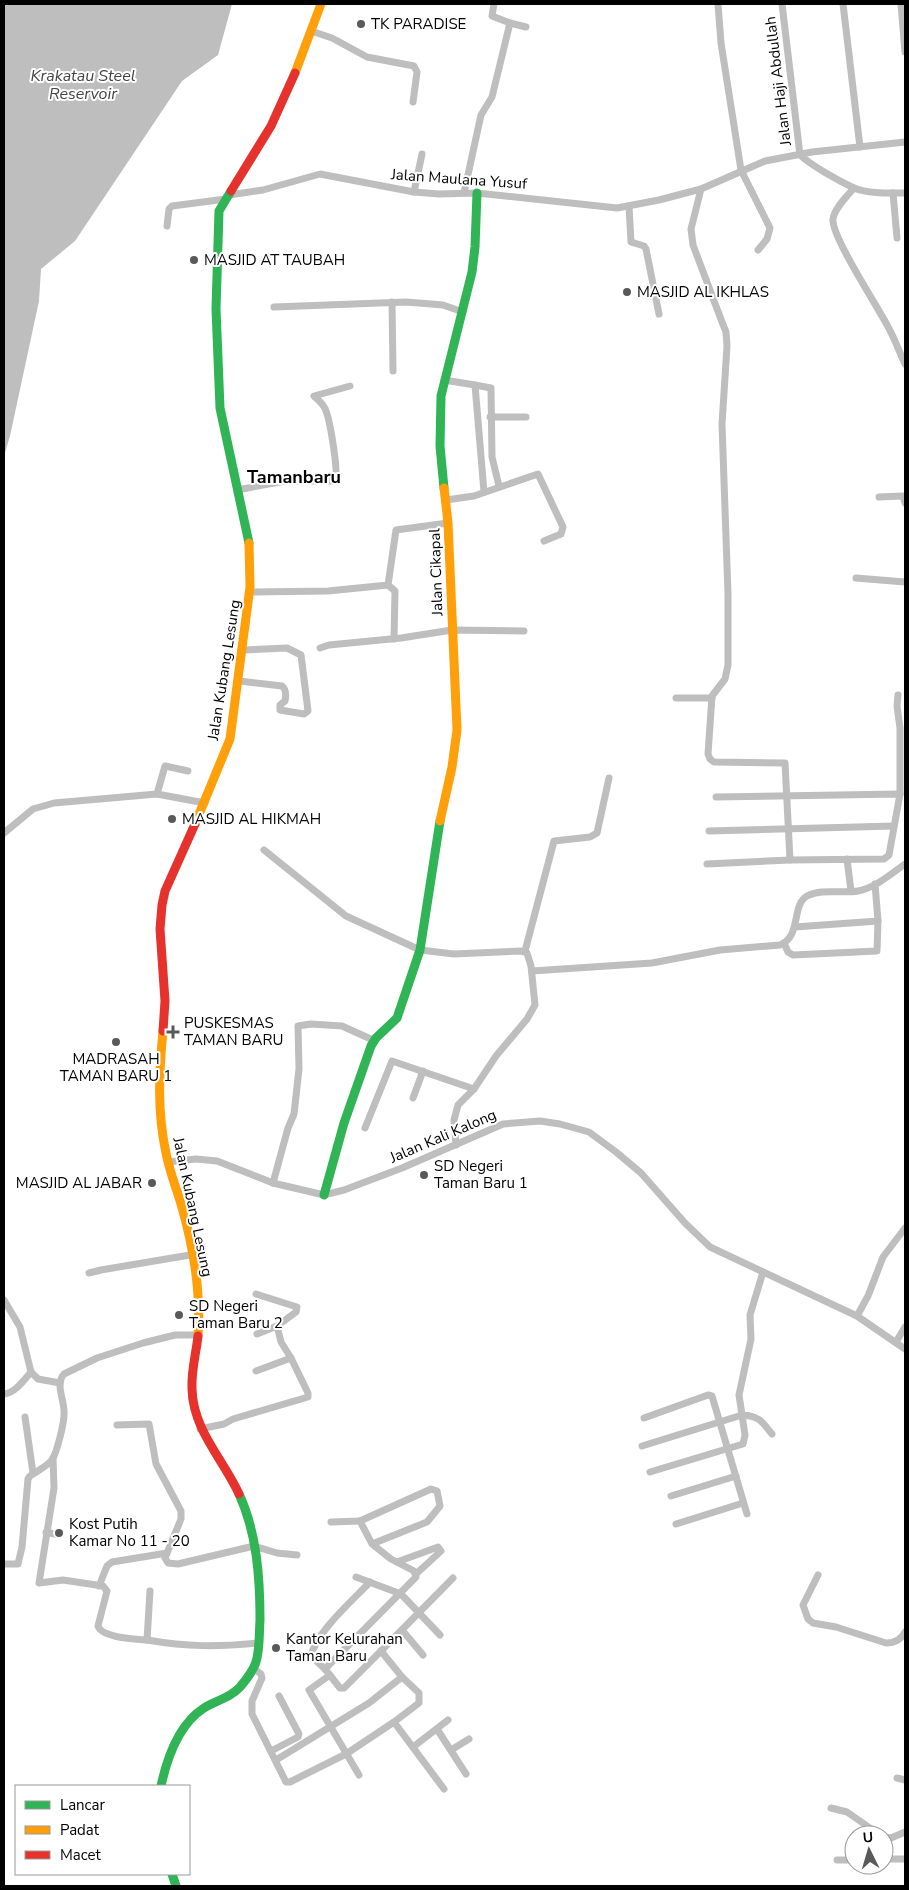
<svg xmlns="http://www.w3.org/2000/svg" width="909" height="1890" font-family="'Nunito Sans',sans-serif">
	<rect width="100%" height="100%" fill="#fff"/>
	<polygon fill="#bebebe" points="4,4 232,4 218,55 182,81 75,241 41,269 39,301 10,436 4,456"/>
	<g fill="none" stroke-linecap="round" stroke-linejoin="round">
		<g stroke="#bebebe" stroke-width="7">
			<polyline points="494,4 492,16 510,23"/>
			<polyline points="718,4 721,43 741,170 770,228 767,239 758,250"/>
			<path d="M782,4L800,155C812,166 839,181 854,188C869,194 889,193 905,193"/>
			<polyline points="843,4 860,147"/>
			<polyline points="901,4 905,52"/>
			<polyline points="311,31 332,38 367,57 414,66 417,72 413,102"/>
			<path d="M854,188C847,196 834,209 833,219C831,236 878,307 887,325C894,337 899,351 905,364"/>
			<polyline points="701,189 691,229 693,245 722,322 726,332 727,346 722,424 728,594 728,665 725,679 712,696 708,754 710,759 714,762 785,763 790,860"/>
			<polyline points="414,192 422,154"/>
			<polyline points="464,193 481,115 492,97 510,23 526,27"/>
			<polyline points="893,193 897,238"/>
			<polyline points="229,195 263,190 320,174 414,192 439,194 477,193 617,208 659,200 701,189 765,161 812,152 905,142"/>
			<polyline points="629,206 631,242 644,246 646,249 659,314"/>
			<polyline points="167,226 169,209 172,206 226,199"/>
			<polyline points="392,302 393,371"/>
			<polyline points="274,307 406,302 443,305 463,312"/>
			<polyline points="444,380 475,385 484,492"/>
			<polyline points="475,385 491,388 492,457 499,486"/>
			<polyline points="490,417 526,417"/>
			<path d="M237,490L285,481H335C339,473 330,421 326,411C324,404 318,400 314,396L350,386"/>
			<polyline points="879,497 903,496 905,503"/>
			<polyline points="446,500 474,496 538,474 563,527 561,534 544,541"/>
			<polyline points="856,578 905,582"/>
			<polyline points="388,585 395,591 394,639"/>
			<polyline points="250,592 328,591 388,585 396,530 448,523"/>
			<polyline points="320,648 329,645 401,638 452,630 524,631"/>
			<path d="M239,681L282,686C286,689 286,696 285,701L280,705V710L304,714L308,711L301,655L287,648L243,650"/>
			<polyline points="898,695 897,706 900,728 900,794"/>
			<polyline points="676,698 712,698"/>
			<polyline points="157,794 165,766 188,771"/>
			<polyline points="709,831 894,826"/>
			<polyline points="4,833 33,809 54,803 157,794 205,803"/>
			<polyline points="264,850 346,916 420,950 454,954 521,951 527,953 531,966 535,1005 527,1019 496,1056 474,1089 458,1105 454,1120 456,1145"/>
			<polyline points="847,859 851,891"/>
			<polyline points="707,864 790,860 884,859 889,855 900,794 716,797"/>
			<polyline points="795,927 878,921"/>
			<polyline points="784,943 788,952 793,955 877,951 878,921 875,884"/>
			<polyline points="525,951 554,841 590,837 597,833 609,778"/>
			<path d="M532,971L652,963L720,950L780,945C802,936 791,905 807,896C822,888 842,894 858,891C875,888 891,874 905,864"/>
			<polyline points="413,1098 423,1071"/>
			<polyline points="365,1128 392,1061 474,1089"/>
			<polyline points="168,1162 196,1159 217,1161 273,1183 324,1195 344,1190 402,1168 503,1124 540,1121 560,1124 589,1132 616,1152 641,1173 685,1223 710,1247 857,1316 905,1349"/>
			<polyline points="273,1183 288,1128 294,1114 299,1069 298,1026 311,1024 342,1026 373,1040"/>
			<path d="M763,1272L750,1315L751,1339L739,1395L742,1415C760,1416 762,1422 772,1434"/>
			<polyline points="89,1273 101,1270 190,1255"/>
			<polyline points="256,1294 297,1307 296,1312 277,1326 281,1342 291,1358"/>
			<polyline points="4,1300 20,1327 31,1372 38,1379 60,1383"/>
			<polyline points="857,1316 868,1296 883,1257 905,1228"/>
			<polyline points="257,1334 277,1326"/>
			<polyline points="896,1342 905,1327"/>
			<path d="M4,1394C15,1393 24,1380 31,1372"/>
			<polyline points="25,1417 33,1473"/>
			<polyline points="644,1418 708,1395 712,1396 747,1514"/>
			<polyline points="117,1425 149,1424 156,1464 181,1511 181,1519 167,1553 165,1558 168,1563 178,1564 254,1546 277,1553 297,1555"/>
			<polyline points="200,1429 224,1424 233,1419 308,1397 308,1393 291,1358 256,1371"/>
			<polyline points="642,1446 742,1415 745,1435 743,1444 650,1472"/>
			<path d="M53,1458L54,1488L39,1583L63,1580L103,1586L107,1591L98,1626C102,1638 135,1639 147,1640"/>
			<polyline points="671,1496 736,1476"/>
			<polyline points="331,1522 360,1521"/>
			<polyline points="676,1524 743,1503"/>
			<polyline points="46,1532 59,1535"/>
			<polyline points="397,1562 438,1547 441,1551 416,1574"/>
			<path d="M4,1564H18L22,1547L28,1479L30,1476C37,1471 46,1467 52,1460C57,1452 65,1421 64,1411C64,1399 55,1384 64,1374L97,1358L143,1343L175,1335H198"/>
			<path d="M818,1575L803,1605L808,1619L813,1623L836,1627L886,1643C895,1643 901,1640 905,1632"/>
			<polyline points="356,1577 401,1594 440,1635"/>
			<polyline points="99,1586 107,1566 112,1562 167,1553"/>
			<path d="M150,1591L147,1640C188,1647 217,1647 258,1643"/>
			<polyline points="402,1630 423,1655"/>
			<polyline points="381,1651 453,1578"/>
			<polyline points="253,1668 261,1674 262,1678 252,1701 252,1714 286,1782 290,1782 346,1754 394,1722 419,1703 419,1693 402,1677 381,1651 344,1688 340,1688 325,1669 416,1577 414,1571 391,1559 372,1544 360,1521 431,1489 437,1491 440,1506 427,1522 372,1544"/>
			<path d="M325,1669L311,1656C316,1632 353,1600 370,1582"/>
			<polyline points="330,1675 309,1690 359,1775"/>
			<polyline points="394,1722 444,1789"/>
			<polyline points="437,1729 466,1774"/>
			<polyline points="413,1747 448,1720"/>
			<polyline points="451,1750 469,1739"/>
			<polyline points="271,1751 298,1737 299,1734 279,1696"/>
			<polyline points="276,1760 369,1703 402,1677"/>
			<polyline points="897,1778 905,1780"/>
			<polyline points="831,1808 847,1812 880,1835"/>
			<polyline points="884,1837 891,1838 905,1832"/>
			<polyline points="884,1859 905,1859"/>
			<polyline points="837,1860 854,1860"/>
		</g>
		<g stroke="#30b455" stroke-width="9">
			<polyline points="231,191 219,211 216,309 220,408 249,543"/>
			<polyline points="444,488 440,446 441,396 472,272 475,247 477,193"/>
			<polyline points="324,1195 344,1123 371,1046 376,1038 397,1018 420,950 440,821"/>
			<path d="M161,1786C167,1758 179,1724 204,1708C216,1700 229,1699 240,1687C246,1680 253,1671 256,1662C260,1649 259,1634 260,1620C260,1578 257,1533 239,1494"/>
			<polyline points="172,1874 176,1886"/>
		</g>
		<g stroke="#ff9f0a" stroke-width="9">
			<polyline points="295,73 321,4"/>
			<polyline points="440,821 452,767 457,730 448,523 444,488"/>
			<polyline points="195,824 230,739 250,587 249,543"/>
			<path d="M163,1031C159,1072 157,1112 166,1153C169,1170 176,1187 181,1204C193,1245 201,1293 198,1336"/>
		</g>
		<g stroke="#e5322d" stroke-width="9">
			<polyline points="231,191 271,126 295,73"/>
			<polyline points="163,1031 165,1001 160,929 162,905 165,891 195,824"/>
			<path d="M198,1336C196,1354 191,1371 192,1389C193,1430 223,1459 239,1494"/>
		</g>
	</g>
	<g fill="#595959" stroke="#fff" stroke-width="2">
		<circle cx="361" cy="24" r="5"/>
		<circle cx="194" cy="260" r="5"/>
		<circle cx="627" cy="292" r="5"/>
		<circle cx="172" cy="819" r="5"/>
		<path d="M170.5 1024.5h5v5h5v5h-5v5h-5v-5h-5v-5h5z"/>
		<circle cx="116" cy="1042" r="5"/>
		<circle cx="424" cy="1175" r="5"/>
		<circle cx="152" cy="1183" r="5"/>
		<circle cx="179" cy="1315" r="5"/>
		<circle cx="59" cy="1533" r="5"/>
		<circle cx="276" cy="1648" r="5"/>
	</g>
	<g text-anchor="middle" stroke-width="4" stroke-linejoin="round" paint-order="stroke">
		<g font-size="15" fill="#000" stroke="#fff" text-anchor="start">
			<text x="371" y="29">TK PARADISE</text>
			<text x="204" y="265">MASJID AT TAUBAH</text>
			<text x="637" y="297">MASJID AL IKHLAS</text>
			<text x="182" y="824">MASJID AL HIKMAH</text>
			<text x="184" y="1028">PUSKESMAS<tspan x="184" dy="17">TAMAN BARU</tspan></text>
			<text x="116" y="1064" text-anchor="middle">MADRASAH<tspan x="116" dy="17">TAMAN BARU 1</tspan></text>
			<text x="434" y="1171">SD Negeri<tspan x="434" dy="17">Taman Baru 1</tspan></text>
			<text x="142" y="1188" text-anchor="end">MASJID AL JABAR</text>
			<text x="189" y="1311">SD Negeri<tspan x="189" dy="17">Taman Baru 2</tspan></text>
			<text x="69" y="1529">Kost Putih<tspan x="69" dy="17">Kamar No 11 - 20</tspan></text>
			<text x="286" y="1644">Kantor Kelurahan<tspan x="286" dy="17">Taman Baru</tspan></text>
		</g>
		<g font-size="15" fill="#000" stroke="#fff">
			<text transform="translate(778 81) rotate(-97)" y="5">Jalan Haji Abdullah</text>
			<text transform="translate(459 179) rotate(4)" y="5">Jalan Maulana Yusuf</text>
			<text transform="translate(436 572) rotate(-92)" y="5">Jalan Cikapal</text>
			<text transform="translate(224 670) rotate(-81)" y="5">Jalan Kubang Lesung</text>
			<text transform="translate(443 1136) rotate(-23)" y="5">Jalan Kali Kalong</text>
			<text transform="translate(193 1207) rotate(78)" y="5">Jalan Kubang Lesung</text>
		</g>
		<g font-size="16" font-style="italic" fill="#434343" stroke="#fff">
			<text x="83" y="81">Krakatau Steel<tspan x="83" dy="18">Reservoir</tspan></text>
		</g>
		<g font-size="18" font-weight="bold" fill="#000" stroke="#fff">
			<text x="294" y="483">Tamanbaru</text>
		</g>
	</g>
	<rect width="909" height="1890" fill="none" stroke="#000000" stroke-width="10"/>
	<rect x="15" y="1785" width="175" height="90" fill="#ffffff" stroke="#999999"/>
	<rect x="25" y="1801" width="25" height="8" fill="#30b455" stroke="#999999"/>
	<text x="60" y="1810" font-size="15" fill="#000000">Lancar</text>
	<rect x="25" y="1826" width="25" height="8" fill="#ff9f0a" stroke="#999999"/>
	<text x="60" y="1835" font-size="15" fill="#000000">Padat</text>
	<rect x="25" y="1851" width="25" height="8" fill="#e5322d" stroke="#999999"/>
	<text x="60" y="1860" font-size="15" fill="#000000">Macet</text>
	<g transform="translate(869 1850) rotate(355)"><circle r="24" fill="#ffffff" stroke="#999999"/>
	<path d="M0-4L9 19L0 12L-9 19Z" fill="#595959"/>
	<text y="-8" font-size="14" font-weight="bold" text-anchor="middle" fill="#000000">U</text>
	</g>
</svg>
